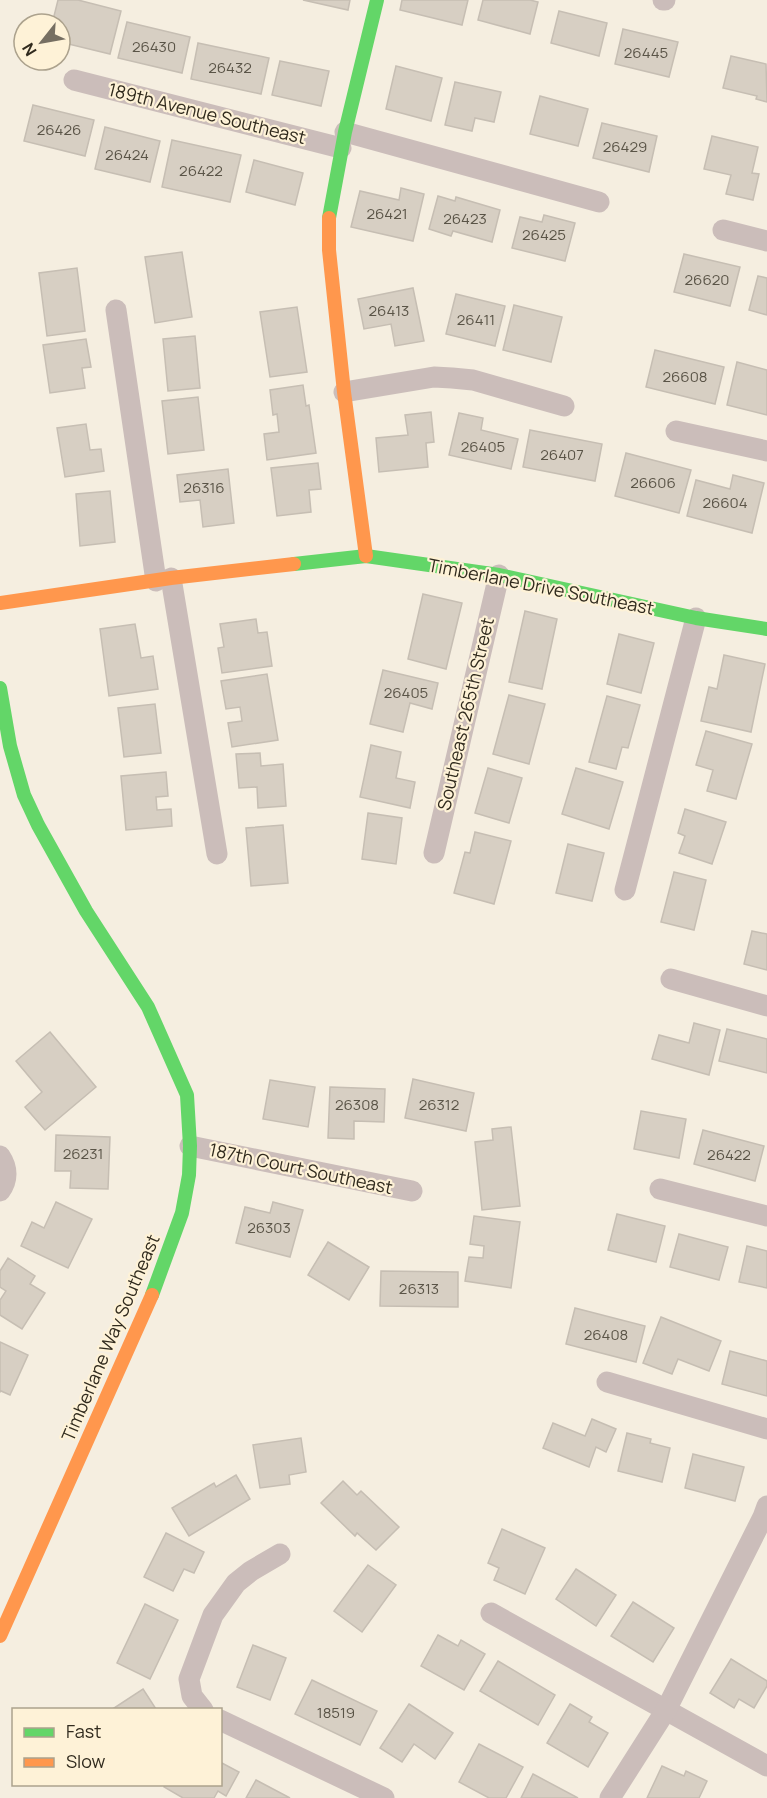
<svg xmlns="http://www.w3.org/2000/svg" width="767" height="1798" font-family="Manrope,sans-serif">
	<rect width="100%" height="100%" fill="#f5eee0"/>
	<g fill="#d7cfc3" stroke="#c6beb3" stroke-width="1.5">
		<polygon points="58,0 78,0 121,11 110,54 60,42 60,24 52,24"/>
		<polygon points="303,0 350,0 348,10"/>
		<polygon points="402,0 468,0 462,25 400,10"/>
		<polygon points="483,0 530,0 538,2 530,34 478,20"/>
		<polygon points="559,11 607,23 599,56 551,43"/>
		<polygon points="127,22 190,37 182,73 118,58"/>
		<polygon points="623,29 678,42 669,77 615,64"/>
		<polygon points="198,43 269,58 261,94 191,79"/>
		<polygon points="731,56 766,64 767,102 756,99 757,96 723,88"/>
		<polygon points="280,61 329,71 321,106 272,95"/>
		<polygon points="396,66 442,78 431,121 386,109"/>
		<polygon points="455,82 501,92 494,122 475,118 472,131 445,125"/>
		<polygon points="540,96 588,109 578,146 530,134"/>
		<polygon points="33,105 94,120 85,156 24,141"/>
		<polygon points="602,123 657,136 649,172 593,158"/>
		<polygon points="105,127 160,141 150,182 95,169"/>
		<polygon points="712,136 758,147 752,173 759,174 753,200 726,194 731,175 704,169"/>
		<polygon points="172,140 241,155 230,202 162,187"/>
		<polygon points="254,160 303,173 295,205 246,192"/>
		<polygon points="401,188 424,194 413,241 351,227 360,191 399,200"/>
		<polygon points="438,196 455,201 456,197 500,210 492,242 453,231 451,236 429,229"/>
		<polygon points="544,215 575,223 565,261 512,248 520,217 542,222"/>
		<polygon points="182,252 192,317 155,323 145,257"/>
		<polygon points="684,254 740,267 730,306 674,292"/>
		<polygon points="77,268 85,331 47,336 39,273"/>
		<polygon points="758,276 767,278 767,315 749,310"/>
		<polygon points="413,288 424,341 395,346 391,324 364,329 358,299"/>
		<polygon points="456,294 505,306 495,346 446,334"/>
		<polygon points="514,305 562,317 551,362 503,350"/>
		<polygon points="297,307 307,372 270,377 260,312"/>
		<polygon points="195,336 200,388 168,391 163,339"/>
		<polygon points="86,339 91,367 82,368 85,388 50,393 43,345"/>
		<polygon points="655,350 724,367 715,404 646,387"/>
		<polygon points="737,362 767,370 767,415 727,405"/>
		<polygon points="303,385 306,406 309,405 316,453 267,460 264,434 279,432 277,414 273,415 270,390"/>
		<polygon points="198,397 204,450 168,454 162,401"/>
		<polygon points="431,412 434,442 426,443 428,467 379,472 376,438 408,435 405,415"/>
		<polygon points="459,413 483,418 481,430 518,439 511,469 449,455"/>
		<polygon points="86,424 90,450 101,449 104,471 65,477 57,428"/>
		<polygon points="530,430 602,444 595,481 523,467"/>
		<polygon points="626,453 691,470 679,513 615,496"/>
		<polygon points="318,463 321,489 309,490 311,512 277,516 271,468"/>
		<polygon points="228,469 234,523 203,527 200,500 180,502 177,475"/>
		<polygon points="733,475 764,483 752,533 687,516 696,480 730,489"/>
		<polygon points="110,491 115,542 80,546 76,494"/>
		<polygon points="423,594 462,603 446,669 408,659"/>
		<polygon points="525,611 557,619 542,689 509,682"/>
		<polygon points="256,619 258,633 267,632 272,666 222,673 218,648 224,647 220,624"/>
		<polygon points="135,624 141,658 153,656 158,689 109,696 100,629"/>
		<polygon points="619,634 654,643 641,693 607,684"/>
		<polygon points="724,655 765,664 751,732 701,721 709,687 717,689"/>
		<polygon points="383,670 438,683 432,709 410,703 403,732 370,724"/>
		<polygon points="267,674 278,740 232,747 228,723 242,721 240,707 226,709 221,681"/>
		<polygon points="509,695 545,704 529,764 493,754"/>
		<polygon points="607,696 640,705 628,748 622,747 616,769 589,762"/>
		<polygon points="155,704 161,753 124,757 118,708"/>
		<polygon points="706,731 752,744 736,799 707,791 713,770 696,765"/>
		<polygon points="371,745 401,752 396,778 415,782 410,808 360,797"/>
		<polygon points="260,753 261,766 283,764 286,806 258,808 257,787 239,788 236,754"/>
		<polygon points="488,768 522,778 509,823 475,813"/>
		<polygon points="576,768 623,782 609,829 562,814"/>
		<polygon points="166,772 168,796 156,797 157,810 171,809 172,826 126,830 121,776"/>
		<polygon points="685,809 726,822 712,864 679,853 685,836 678,833"/>
		<polygon points="368,813 402,818 396,864 362,859"/>
		<polygon points="283,825 288,883 251,886 246,828"/>
		<polygon points="475,832 511,841 494,904 454,893 465,852 470,853"/>
		<polygon points="568,844 604,853 592,901 556,893"/>
		<polygon points="674,872 706,880 694,930 661,922"/>
		<polygon points="752,931 767,934 767,970 744,964"/>
		<polygon points="694,1023 720,1030 709,1075 652,1059 659,1035 689,1043"/>
		<polygon points="727,1029 767,1039 767,1073 719,1061"/>
		<polygon points="50,1032 96,1087 45,1130 25,1107 42,1092 16,1061"/>
		<polygon points="413,1079 474,1093 466,1131 405,1118"/>
		<polygon points="270,1080 315,1087 308,1127 263,1119"/>
		<polygon points="330,1087 385,1089 384,1122 354,1121 354,1139 328,1138"/>
		<polygon points="641,1111 686,1119 679,1158 634,1149"/>
		<polygon points="511,1127 520,1206 482,1210 475,1142 493,1140 492,1129"/>
		<polygon points="703,1130 764,1146 755,1181 694,1164"/>
		<polygon points="56,1135 110,1137 108,1189 70,1188 71,1171 55,1171"/>
		<polygon points="56,1202 92,1219 68,1268 21,1246 32,1222 44,1228"/>
		<polygon points="273,1202 303,1210 290,1257 236,1243 245,1207 270,1213"/>
		<polygon points="617,1214 665,1226 656,1262 608,1250"/>
		<polygon points="474,1216 520,1222 511,1288 465,1281 469,1257 483,1258 484,1246 470,1244"/>
		<polygon points="679,1234 728,1247 719,1280 670,1267"/>
		<polygon points="328,1242 369,1267 349,1300 308,1275"/>
		<polygon points="747,1246 767,1251 767,1288 739,1282"/>
		<polygon points="8,1258 35,1276 30,1284 45,1293 22,1329 0,1315 0,1300 6,1291 0,1287 0,1271"/>
		<polygon points="381,1271 458,1272 458,1307 380,1306"/>
		<polygon points="575,1308 645,1326 636,1362 566,1344"/>
		<polygon points="661,1317 721,1341 709,1371 678,1359 672,1374 643,1363"/>
		<polygon points="0,1342 28,1355 10,1395 1,1391 0,1392"/>
		<polygon points="730,1351 767,1361 767,1396 722,1384"/>
		<polygon points="592,1419 616,1429 606,1452 596,1447 589,1467 543,1448 553,1423 585,1436"/>
		<polygon points="627,1433 651,1439 650,1443 670,1448 662,1482 618,1471"/>
		<polygon points="301,1438 306,1472 289,1475 290,1484 260,1488 253,1445"/>
		<polygon points="693,1454 744,1467 735,1501 685,1488"/>
		<polygon points="236,1475 250,1499 189,1536 172,1508 214,1483 216,1487"/>
		<polygon points="343,1481 357,1495 361,1491 399,1527 376,1550 357,1533 355,1536 321,1503"/>
		<polygon points="502,1529 545,1548 525,1594 494,1580 499,1568 488,1563"/>
		<polygon points="166,1533 204,1552 194,1573 184,1569 173,1591 144,1577"/>
		<polygon points="368,1565 396,1585 362,1632 334,1611"/>
		<polygon points="576,1569 616,1595 596,1626 556,1599"/>
		<polygon points="633,1602 674,1628 653,1662 611,1636"/>
		<polygon points="145,1604 178,1620 150,1679 117,1663"/>
		<polygon points="438,1635 458,1646 461,1640 485,1654 464,1690 421,1666"/>
		<polygon points="253,1645 286,1658 270,1700 237,1687"/>
		<polygon points="731,1659 767,1681 767,1686 754,1708 739,1699 734,1708 710,1693"/>
		<polygon points="498,1661 555,1695 538,1725 480,1691"/>
		<polygon points="312,1680 377,1711 360,1745 295,1714"/>
		<polygon points="143,1689 156,1709 111,1710"/>
		<polygon points="409,1704 453,1733 435,1759 414,1744 402,1762 380,1748"/>
		<polygon points="570,1704 592,1717 589,1722 608,1733 588,1767 547,1743"/>
		<polygon points="479,1744 523,1767 506,1798 489,1798 459,1782"/>
		<polygon points="220,1762 239,1772 226,1796 218,1791 214,1798 183,1798 164,1787 165,1784 220,1784"/>
		<polygon points="662,1766 684,1776 686,1771 707,1781 699,1798 647,1798"/>
		<polygon points="533,1774 578,1798 521,1798"/>
		<polygon points="256,1780 290,1798 246,1798"/>
	</g>
	<g fill="none" stroke-linecap="round" stroke-linejoin="round">
		<g stroke="#cbbdba" stroke-width="21">
			<polyline points="663,0 665,0"/>
			<polyline points="74,80 341,148"/>
			<polyline points="345,132 599,202"/>
			<polyline points="723,230 767,241"/>
			<polyline points="116,310 156,581"/>
			<polyline points="344,392 434,377 452,378 473,380 564,406"/>
			<polyline points="676,431 767,451"/>
			<polyline points="171,578 217,854"/>
			<polyline points="434,853 499,575"/>
			<polyline points="625,890 696,618"/>
			<polyline points="671,979 767,1006"/>
			<polyline points="190,1146 412,1191"/>
			<path d="M0,1156C8,1168 8,1180 0,1191"/>
			<polyline points="660,1189 767,1216"/>
			<polyline points="607,1382 767,1429"/>
			<polyline points="491,1613 767,1766"/>
			<polyline points="203,1710 192,1696 189,1679 213,1615 236,1583 251,1571 280,1554"/>
			<polyline points="220,1720 384,1798"/>
			<polyline points="610,1798 666,1710 763,1517 767,1506"/>
		</g>
		<g stroke="#63d668" stroke-width="14">
			<polyline points="329,218 345,132 377,0"/>
			<polyline points="294,564 366,556 499,575 696,618 767,629"/>
			<polyline points="0,688 10,746 24,795 38,825 86,911 148,1007 187,1095 190,1146 189,1175 182,1213 152,1295"/>
		</g>
		<g stroke="#ff974d" stroke-width="14">
			<polyline points="329,218 329,250 344,392 366,556"/>
			<polyline points="0,603 171,578 294,564"/>
			<polyline points="0,1636 152,1295"/>
		</g>
	</g>
	<g text-anchor="middle" stroke-width="4.5" stroke-linejoin="round" paint-order="stroke">
		<g font-size="15" fill="#5a5447">
			<text x="154" y="52">26430</text>
			<text x="646" y="58">26445</text>
			<text x="230" y="73">26432</text>
			<text x="59" y="135">26426</text>
			<text x="625" y="152">26429</text>
			<text x="127" y="160">26424</text>
			<text x="201" y="176">26422</text>
			<text x="387" y="219">26421</text>
			<text x="465" y="224">26423</text>
			<text x="544" y="240">26425</text>
			<text x="707" y="285">26620</text>
			<text x="389" y="316">26413</text>
			<text x="476" y="325">26411</text>
			<text x="685" y="382">26608</text>
			<text x="483" y="452">26405</text>
			<text x="562" y="460">26407</text>
			<text x="653" y="488">26606</text>
			<text x="204" y="493">26316</text>
			<text x="725" y="508">26604</text>
			<text x="406" y="698">26405</text>
			<text x="357" y="1110">26308</text>
			<text x="439" y="1110">26312</text>
			<text x="83" y="1159">26231</text>
			<text x="729" y="1160">26422</text>
			<text x="269" y="1233">26303</text>
			<text x="419" y="1294">26313</text>
			<text x="606" y="1340">26408</text>
			<text x="336" y="1718">18519</text>
		</g>
		<g font-size="18" fill="#312b1e" stroke="#fef2d7">
			<text transform="translate(207 114) rotate(14)" y="6">189th Avenue Southeast</text>
			<text transform="translate(541 587) rotate(11)" y="6">Timberlane Drive Southeast</text>
			<text transform="translate(466 714) rotate(-77)" y="6">Southeast 265th Street</text>
			<text transform="translate(301 1169) rotate(12)" y="6">187th Court Southeast</text>
			<text transform="translate(111 1338) rotate(-67)" y="6">Timberlane Way Southeast</text>
		</g>
	</g>
	<rect x="12" y="1708" width="210" height="78" fill="#fef2d7" stroke="#aca28d" stroke-width="1.5"/>
	<rect x="24" y="1728" width="30" height="9" fill="#63d668" stroke="#aca28d" stroke-width="1.5"/>
	<text x="66" y="1738" font-size="18" fill="#312b1e">Fast</text>
	<rect x="24" y="1758" width="30" height="9" fill="#ff974d" stroke="#aca28d" stroke-width="1.5"/>
	<text x="66" y="1768" font-size="18" fill="#312b1e">Slow</text>
	<g transform="translate(42 42) rotate(239)"><circle r="28" fill="#fef2d7" stroke="#aca28d" stroke-width="1.5"/>
	<path d="M0-4.5L10 22L0 15L-10 22Z" fill="#766f62"/>
	<text y="-9" font-size="16" font-weight="bold" text-anchor="middle" fill="#312b1e">N</text>
	</g>
</svg>
